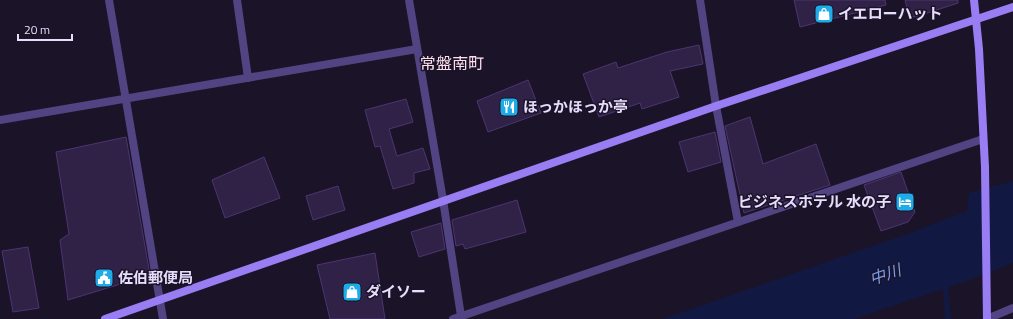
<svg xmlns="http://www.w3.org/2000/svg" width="1013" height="319" font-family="'Titillium Web','Noto Sans JP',sans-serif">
	<rect width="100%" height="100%" fill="#1b1328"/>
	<polygon fill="#111943" points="1013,181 1013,263 967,281 854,319 663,319 907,234 967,211 969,193"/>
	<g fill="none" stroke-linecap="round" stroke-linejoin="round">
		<polyline stroke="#111943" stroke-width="5.5" points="945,281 948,319"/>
	</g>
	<g fill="#302147" stroke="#4d3571">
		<polygon points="794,0 885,0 886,5 800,27"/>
		<polygon points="905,0 958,0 958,3 915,17 909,16"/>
		<polygon points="699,45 703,64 670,71 679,97 642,109 640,103 599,117 583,74 616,62 618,68 667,52"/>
		<polygon points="528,80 541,113 488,132 477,101"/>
		<polygon points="406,99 413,122 389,129 397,156 423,148 430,169 414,173 414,183 393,189 380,146 375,147 365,110"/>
		<polygon points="750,117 763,164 816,144 830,185 744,213 725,126"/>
		<polygon points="715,132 721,162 688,172 679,142"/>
		<polygon points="126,137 150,275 68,300 60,240 69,234 56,152"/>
		<polygon points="264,157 280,198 225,218 212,180"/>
		<polygon points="901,172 915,212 908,222 881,231 864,185"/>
		<polygon points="338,186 345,210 313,220 306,196"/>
		<polygon points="517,200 526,232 465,249 463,244 456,246 452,220"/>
		<polygon points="441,223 445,249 419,257 411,232"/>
		<polygon points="28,247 39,308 13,312 2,251"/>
		<polygon points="375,253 385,319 330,319 317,265"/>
	</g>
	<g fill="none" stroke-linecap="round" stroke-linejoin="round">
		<g stroke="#524382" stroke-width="8">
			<polyline points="109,0 163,319"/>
			<polyline points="237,0 248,78"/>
			<polyline points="409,0 443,200 461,316"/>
			<polyline points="700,0 716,106 738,222"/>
			<polyline points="0,120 417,49"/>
			<polyline points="453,319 983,139"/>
			<polyline points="987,319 1013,308"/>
		</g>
		<g stroke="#987ef2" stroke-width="8">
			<polyline points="974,0 979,49 985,167 987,319"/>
			<polyline points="105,319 716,106 1013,7"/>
		</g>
	</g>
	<defs>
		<g id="shop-square" transform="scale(1)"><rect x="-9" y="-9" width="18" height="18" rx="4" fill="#1dace8" stroke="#1b1328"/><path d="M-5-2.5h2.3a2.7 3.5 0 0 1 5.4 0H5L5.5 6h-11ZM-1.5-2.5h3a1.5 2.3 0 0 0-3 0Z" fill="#fff"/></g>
		<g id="restaurant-square" transform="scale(1)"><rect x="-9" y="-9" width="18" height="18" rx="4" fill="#1dace8" stroke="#1b1328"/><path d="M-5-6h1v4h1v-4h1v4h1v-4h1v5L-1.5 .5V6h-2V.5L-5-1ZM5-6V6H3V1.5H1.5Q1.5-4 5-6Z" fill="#fff"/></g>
		<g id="hotel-square" transform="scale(1)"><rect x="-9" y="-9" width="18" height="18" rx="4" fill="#1dace8" stroke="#1b1328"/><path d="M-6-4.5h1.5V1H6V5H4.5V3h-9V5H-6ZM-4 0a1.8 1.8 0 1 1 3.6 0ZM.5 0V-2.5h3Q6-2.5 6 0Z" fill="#fff"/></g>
		<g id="civic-square" transform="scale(1)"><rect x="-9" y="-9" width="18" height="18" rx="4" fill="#1dace8" stroke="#1b1328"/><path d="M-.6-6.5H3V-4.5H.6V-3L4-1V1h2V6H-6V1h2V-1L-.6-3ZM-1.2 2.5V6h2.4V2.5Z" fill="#fff"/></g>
	</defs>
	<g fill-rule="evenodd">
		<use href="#shop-square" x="824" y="14"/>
		<use href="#restaurant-square" x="509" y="107"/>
		<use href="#hotel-square" x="905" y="202"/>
		<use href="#civic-square" x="104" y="278"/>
		<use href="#shop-square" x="352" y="292"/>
	</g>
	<g text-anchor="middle" stroke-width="3" stroke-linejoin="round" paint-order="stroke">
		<g font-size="15" font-weight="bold" fill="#e7ddfc" stroke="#1b1328" text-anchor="start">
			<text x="838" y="19">イエローハット</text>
			<text x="523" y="112">ほっかほっか亭</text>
			<text x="891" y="207" text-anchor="end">ビジネスホテル 水の子</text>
			<text x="118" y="283">佐伯郵便局</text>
			<text x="366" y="297">ダイソー</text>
		</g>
		<g font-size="16" fill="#fcdfec" stroke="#1b1328">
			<text x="452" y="69">常盤南町</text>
		</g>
		<g font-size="16" font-style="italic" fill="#76a0f1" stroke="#1b1328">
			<text transform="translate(885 274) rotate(-19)" y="6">中川</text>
		</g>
	</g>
	<path d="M18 34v6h54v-6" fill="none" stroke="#e7ddfc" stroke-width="2"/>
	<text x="24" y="34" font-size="12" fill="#e7ddfc" stroke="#1b1328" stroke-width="3" paint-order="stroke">20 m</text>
</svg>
